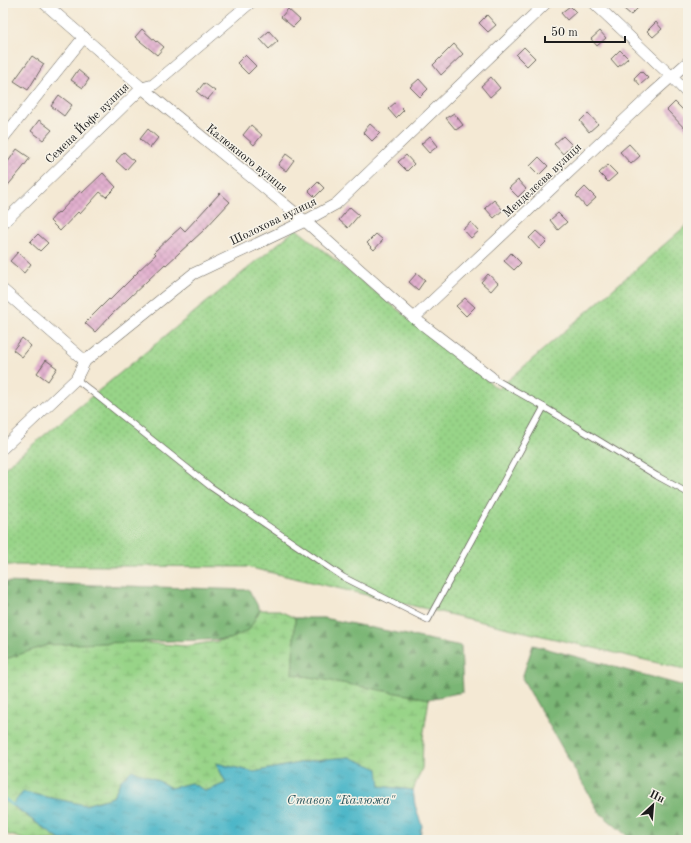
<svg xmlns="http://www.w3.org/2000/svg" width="691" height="843" font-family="'Old Standard TT',serif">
	<defs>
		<pattern id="forest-firs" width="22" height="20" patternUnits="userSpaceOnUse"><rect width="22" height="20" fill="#7ab674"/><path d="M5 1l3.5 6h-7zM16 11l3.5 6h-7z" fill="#63935e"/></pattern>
		<pattern id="wetland-marsh" width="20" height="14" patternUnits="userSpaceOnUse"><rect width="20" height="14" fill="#98d488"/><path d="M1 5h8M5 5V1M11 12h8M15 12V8" fill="none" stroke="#82b575"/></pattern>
		<pattern id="garden-dots" width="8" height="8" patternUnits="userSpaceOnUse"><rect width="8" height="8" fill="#98d488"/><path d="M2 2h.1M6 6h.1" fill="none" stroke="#82b575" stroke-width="1.8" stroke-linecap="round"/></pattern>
		<pattern id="water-ripples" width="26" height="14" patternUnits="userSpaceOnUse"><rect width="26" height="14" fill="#4ab5c7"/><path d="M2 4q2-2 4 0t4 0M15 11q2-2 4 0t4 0" fill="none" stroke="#3d92a1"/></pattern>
		<pattern id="building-cross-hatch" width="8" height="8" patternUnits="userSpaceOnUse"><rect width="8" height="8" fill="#e2b0cf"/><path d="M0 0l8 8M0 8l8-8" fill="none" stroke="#c197b1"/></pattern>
	</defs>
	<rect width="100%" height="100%" fill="#f7f3e8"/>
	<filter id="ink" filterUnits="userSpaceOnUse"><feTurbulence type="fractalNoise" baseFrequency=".025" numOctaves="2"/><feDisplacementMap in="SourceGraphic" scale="8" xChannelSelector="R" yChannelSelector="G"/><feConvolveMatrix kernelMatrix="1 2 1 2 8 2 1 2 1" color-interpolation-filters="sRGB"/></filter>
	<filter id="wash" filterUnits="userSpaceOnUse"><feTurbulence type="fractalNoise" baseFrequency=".012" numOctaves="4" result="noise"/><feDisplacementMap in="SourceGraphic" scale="16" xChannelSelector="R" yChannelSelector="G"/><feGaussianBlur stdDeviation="0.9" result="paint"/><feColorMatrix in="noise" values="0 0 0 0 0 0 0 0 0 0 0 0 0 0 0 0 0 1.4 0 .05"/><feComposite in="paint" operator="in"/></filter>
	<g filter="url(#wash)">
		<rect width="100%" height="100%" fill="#f4e9d4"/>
		<g fill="url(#forest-firs)" stroke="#4b6948">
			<polygon points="3,582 249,590 260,610 249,630 231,639 48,645 3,660"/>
			<polygon points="295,618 324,618 461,646 463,692 429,699 292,674"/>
			<polygon points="533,645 688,687 688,840 632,840 599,812 522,678"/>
		</g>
		<polygon fill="url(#wetland-marsh)" stroke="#5a7852" points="260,610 277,610 295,618 292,674 429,699 423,738 422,768 413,790 380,786 350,757 314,760 254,772 216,763 226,783 206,791 191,783 171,788 155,779 121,780 113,797 85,805 23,792 13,806 60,840 26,840 3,833 3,660 48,645 136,642 186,646 231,639 249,630"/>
		<polygon fill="url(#garden-dots)" stroke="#5a7852" points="688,224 688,670 247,567 3,565 3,469 296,229 498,389"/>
		<polygon fill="url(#water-ripples)" stroke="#336872" points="350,757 378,769 380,786 413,790 415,805 422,826 419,840 60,840 12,805 23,792 85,805 113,797 121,780 132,770 155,779 171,788 191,783 206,791 226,783 216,763 254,772 314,760"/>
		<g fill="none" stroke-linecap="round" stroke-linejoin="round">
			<polyline stroke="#4ab5c7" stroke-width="3" points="3,798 12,805"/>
		</g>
		<g id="blocks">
			<g fill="url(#building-cross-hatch)">
				<polygon points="630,3 643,3 631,15 624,9"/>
				<polygon points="570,6 576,12 567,20 561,13"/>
				<polygon points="288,9 300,20 293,27 281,17"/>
				<polygon points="487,15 496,25 488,32 479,23"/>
				<polygon points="656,22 662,29 653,37 647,31"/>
				<polygon points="142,29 156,42 157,41 164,47 157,55 135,37"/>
				<polygon points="269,31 278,41 269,49 260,39"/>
				<polygon points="600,31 606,38 597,46 591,39"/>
				<polygon points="454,44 463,54 441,75 433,65"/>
				<polygon points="524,47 535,58 527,66 516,55"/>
				<polygon points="620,50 628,58 618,67 611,59"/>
				<polygon points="245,55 256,66 248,74 237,63"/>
				<polygon points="32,56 44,64 28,90 14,81"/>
				<polygon points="78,70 89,79 83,88 71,80"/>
				<polygon points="641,71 648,78 640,85 634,78"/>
				<polygon points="491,77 500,88 490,97 481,86"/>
				<polygon points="419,79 428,89 420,97 410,87"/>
				<polygon points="204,83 215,91 207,100 197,92"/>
				<polygon points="59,95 72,105 64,116 51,106"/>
				<polygon points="396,102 404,110 396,118 388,109"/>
				<polygon points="675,102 688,115 688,132 667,110"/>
				<polygon points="454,113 463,125 456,130 446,118"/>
				<polygon points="588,113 598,124 589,132 580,121"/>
				<polygon points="39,120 52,130 43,140 31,131"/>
				<polygon points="370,124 380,133 372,141 363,132"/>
				<polygon points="251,125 262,135 254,145 243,135"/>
				<polygon points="148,129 158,138 150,148 140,139"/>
				<polygon points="430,136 438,146 429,153 421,144"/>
				<polygon points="563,136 572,145 563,154 554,144"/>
				<polygon points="629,144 640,156 631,164 620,152"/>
				<polygon points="17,149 30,158 21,170 3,191 3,169"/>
				<polygon points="124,152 134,161 126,170 116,161"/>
				<polygon points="286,154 294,160 286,171 278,165"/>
				<polygon points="406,155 414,164 407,171 398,162"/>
				<polygon points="539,157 548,166 539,175 530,166"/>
				<polygon points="608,165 617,174 608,182 599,173"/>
				<polygon points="103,173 116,187 106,197 100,192 80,214 78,212 60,231 50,221 58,212 59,213 80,191 82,193"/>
				<polygon points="518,180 526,189 518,197 509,188"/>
				<polygon points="318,182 324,188 315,197 309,191"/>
				<polygon points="585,187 596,198 586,207 576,196"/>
				<polygon points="220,193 230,202 204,230 166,265 165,264 111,315 95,332 85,323 109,299 110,300 138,272 137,272 156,254 154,252 172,235 181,227 185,231"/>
				<polygon points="494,200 503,210 494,218 485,208"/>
				<polygon points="350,207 359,215 348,228 339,220"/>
				<polygon points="558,213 567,222 558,230 550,220"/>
				<polygon points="471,222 479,231 471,238 463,229"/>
				<polygon points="536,231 547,241 539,249 529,238"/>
				<polygon points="38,234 48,243 40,251 30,242"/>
				<polygon points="376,234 383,240 374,250 367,243"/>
				<polygon points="18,252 31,264 24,273 10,261"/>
				<polygon points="511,253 521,263 514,270 504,261"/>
				<polygon points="417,273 425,280 418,290 409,282"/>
				<polygon points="488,274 498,283 491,291 481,282"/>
				<polygon points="465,298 475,307 466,316 456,306"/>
				<polygon points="22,338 31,346 22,357 13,350"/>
				<polygon points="46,360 57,368 48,381 37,373"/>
			</g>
		</g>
	</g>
	<g filter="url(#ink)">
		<use href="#blocks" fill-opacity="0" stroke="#68645c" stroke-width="1"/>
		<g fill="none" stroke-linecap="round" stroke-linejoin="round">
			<g stroke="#68645c" stroke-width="7">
				<g id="lane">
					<polyline points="491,377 544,407 657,476 688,493"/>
					<polyline points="76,379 211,487 343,577 428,620 544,407"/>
				</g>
			</g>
			<g stroke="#68645c" stroke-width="12">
				<g id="street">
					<polyline points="44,3 142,88 305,221 414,318 491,377"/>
					<polyline points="594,3 672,77 688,94"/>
					<polyline points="3,138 84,37"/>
					<polyline points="3,223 142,88 153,85 250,3"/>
					<polyline points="3,290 85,361"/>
					<polyline points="414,318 652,94 688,62"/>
					<polyline points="3,448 76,379 85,361 193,274 305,221 336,204 546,3"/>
				</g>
			</g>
			<use href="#lane" stroke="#fff" stroke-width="5.5"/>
			<use href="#street" stroke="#fff" stroke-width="11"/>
		</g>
	</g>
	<g text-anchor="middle" stroke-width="3" stroke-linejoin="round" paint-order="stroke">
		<g font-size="12" fill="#1c1c1c" stroke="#f7f3e8">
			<text transform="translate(87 123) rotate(-44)" y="4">Семена Йофе вулиця</text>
			<text transform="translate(247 158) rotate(39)" y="4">Калюжного вулиця</text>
			<text transform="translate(542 180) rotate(-43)" y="4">Менделєєва вулиця</text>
			<text transform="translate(273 221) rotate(-26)" y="4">Шолохова вулиця</text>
		</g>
		<g font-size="13" font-style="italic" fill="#2e5960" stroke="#f7f3e8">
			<text x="341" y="804">Ставок "Калюжа"</text>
		</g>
	</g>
	<rect width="691" height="843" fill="none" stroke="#f7f3e8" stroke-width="16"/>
	<g transform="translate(653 805) rotate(26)" stroke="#f7f3e8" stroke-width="3" paint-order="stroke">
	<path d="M0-3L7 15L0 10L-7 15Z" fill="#1c1c1c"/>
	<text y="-6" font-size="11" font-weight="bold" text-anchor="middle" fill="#1c1c1c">Пн</text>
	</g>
	<path d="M545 36v6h80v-6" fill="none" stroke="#1c1c1c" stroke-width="2"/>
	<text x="551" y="36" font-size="12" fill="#1c1c1c" stroke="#f7f3e8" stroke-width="3" paint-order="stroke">50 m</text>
</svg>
